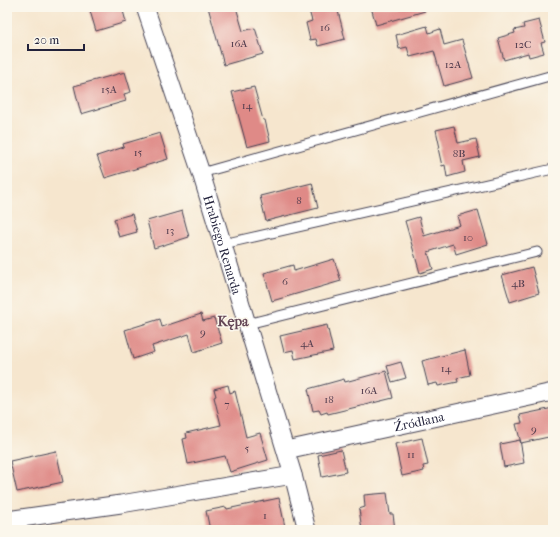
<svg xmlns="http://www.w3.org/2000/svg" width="560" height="537" font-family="'IM FELL French Canon',serif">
	<rect width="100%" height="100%" fill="#fbf7ec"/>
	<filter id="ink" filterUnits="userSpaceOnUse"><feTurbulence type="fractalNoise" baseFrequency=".025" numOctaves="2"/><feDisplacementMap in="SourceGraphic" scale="8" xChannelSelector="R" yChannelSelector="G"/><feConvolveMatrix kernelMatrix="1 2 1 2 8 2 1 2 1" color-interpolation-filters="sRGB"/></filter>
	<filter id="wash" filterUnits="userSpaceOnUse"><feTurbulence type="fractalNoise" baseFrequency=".012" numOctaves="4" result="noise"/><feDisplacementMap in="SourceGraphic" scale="16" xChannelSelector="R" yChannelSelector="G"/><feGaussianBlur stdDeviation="0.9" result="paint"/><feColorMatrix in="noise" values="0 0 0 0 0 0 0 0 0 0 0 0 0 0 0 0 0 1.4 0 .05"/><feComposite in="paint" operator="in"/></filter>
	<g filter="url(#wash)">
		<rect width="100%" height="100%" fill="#f6e6ce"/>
		<g id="blocks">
			<g fill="#df8a87">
				<polygon points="95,7 122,7 126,22 96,31 90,11 95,10"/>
				<polygon points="208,7 236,7 243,31 255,28 263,54 224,65"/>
				<polygon points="308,7 337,7 345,39 318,46 316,39 310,40 306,23 312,21"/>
				<polygon points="371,7 424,7 425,11 376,25"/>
				<polygon points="539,20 545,42 541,43 544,53 529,57 528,53 504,60 498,38 515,33 514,30 524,28 523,24"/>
				<polygon points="427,26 429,33 440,29 444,45 462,40 473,78 444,86 434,51 410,57 407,47 399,49 396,35"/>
				<polygon points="125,72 131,92 124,94 126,101 81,114 74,86"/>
				<polygon points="254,87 263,120 265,120 270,141 247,147 232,92"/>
				<polygon points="454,126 458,143 476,139 480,157 463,161 465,172 447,177 445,165 442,166 438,148 440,148 436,130"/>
				<polygon points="160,133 168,159 105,178 97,156 124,147 123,144"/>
				<polygon points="312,183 318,208 266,221 260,196"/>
				<polygon points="478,210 488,244 456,254 453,244 428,252 433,269 420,273 405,221 419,217 424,236 460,225 457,216"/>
				<polygon points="182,211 189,237 154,248 147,221"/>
				<polygon points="132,214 137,232 119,237 114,219"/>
				<polygon points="334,259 341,281 272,301 264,273 293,265 294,271"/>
				<polygon points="532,267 539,293 510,302 502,275"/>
				<polygon points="201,314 203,321 214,318 222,343 194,352 189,334 152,346 154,352 133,359 125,330 160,319 162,327"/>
				<polygon points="327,325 333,351 295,359 293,350 284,352 280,336"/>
				<polygon points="465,350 470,375 457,378 458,382 438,386 437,383 428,385 422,361"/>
				<polygon points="401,362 406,378 392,382 387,366"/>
				<polygon points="386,371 393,398 328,414 327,412 321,414 319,410 313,411 308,389 344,379 345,382"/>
				<polygon points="228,385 230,393 235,391 246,437 260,433 268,460 230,472 225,456 188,464 183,439 187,438 186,433 221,425 214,397 216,396 214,389"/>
				<polygon points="553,408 553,436 521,443 516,424 522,423 520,415"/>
				<polygon points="422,438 428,465 423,466 424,471 402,476 395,444"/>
				<polygon points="520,440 524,463 504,467 500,444"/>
				<polygon points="341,450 346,472 322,477 318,455"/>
				<polygon points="56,451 63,482 17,492 10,461"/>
				<polygon points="387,493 390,514 393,514 395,530 362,530 359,509 365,507 364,495"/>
				<polygon points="279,498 285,527 269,530 210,530 206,511 226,507 227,509"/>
			</g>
		</g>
	</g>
	<g filter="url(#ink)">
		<use href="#blocks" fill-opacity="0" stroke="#423f51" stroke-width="1"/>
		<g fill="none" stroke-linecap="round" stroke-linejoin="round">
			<g stroke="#423f51" stroke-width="11">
				<g id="lane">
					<polyline points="201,173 553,75"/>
					<polyline points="223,244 553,169"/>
					<polyline points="247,324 537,252"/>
				</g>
			</g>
			<g stroke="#423f51" stroke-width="19">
				<g id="street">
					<path id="s1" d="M145,7L201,173L293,475L307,530"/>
					<path id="s2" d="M286,450L553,392"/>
					<polyline points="7,520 121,504 293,475"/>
				</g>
			</g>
			<use href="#lane" stroke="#fff" stroke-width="9"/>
			<use href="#street" stroke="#fff" stroke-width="17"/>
		</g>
	</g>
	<g text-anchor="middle" stroke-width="3" stroke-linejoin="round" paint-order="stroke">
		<g font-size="11" fill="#513c4e">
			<text x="325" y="31">16</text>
			<text x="239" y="47">16A</text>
			<text x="523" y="48">12C</text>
			<text x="453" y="68">12A</text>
			<text x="109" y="93">15A</text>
			<text x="247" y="109">14</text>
			<text x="138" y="156">15</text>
			<text x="459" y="157">8B</text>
			<text x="299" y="204">8</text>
			<text x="170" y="234">13</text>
			<text x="468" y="241">10</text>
			<text x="285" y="285">6</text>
			<text x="518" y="287">4B</text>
			<text x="203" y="336">9</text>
			<text x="307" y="347">4A</text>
			<text x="446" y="372">14</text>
			<text x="369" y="394">16A</text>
			<text x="329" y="403">18</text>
			<text x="227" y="408">7</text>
			<text x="534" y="433">9</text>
			<text x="247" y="452">5</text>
			<text x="411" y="458">11</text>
			<text x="265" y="519">1</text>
		</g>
		<g font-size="13" fill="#22223b" stroke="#fbf7ec">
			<text dy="5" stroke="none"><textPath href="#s1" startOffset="250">Hrabiego Renarda</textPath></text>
			<text dy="5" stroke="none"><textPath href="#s2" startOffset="136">Źródlana</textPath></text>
		</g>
		<g font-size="14" font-weight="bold" fill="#644656" stroke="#fbf7ec">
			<text x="233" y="326">Kępa</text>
		</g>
	</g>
	<rect width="560" height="537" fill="none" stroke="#fbf7ec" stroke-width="24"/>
	<path d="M28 44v6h56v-6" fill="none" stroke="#22223b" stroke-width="2"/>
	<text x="34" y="44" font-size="12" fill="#22223b" stroke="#fbf7ec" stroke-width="3" paint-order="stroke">20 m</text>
</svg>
